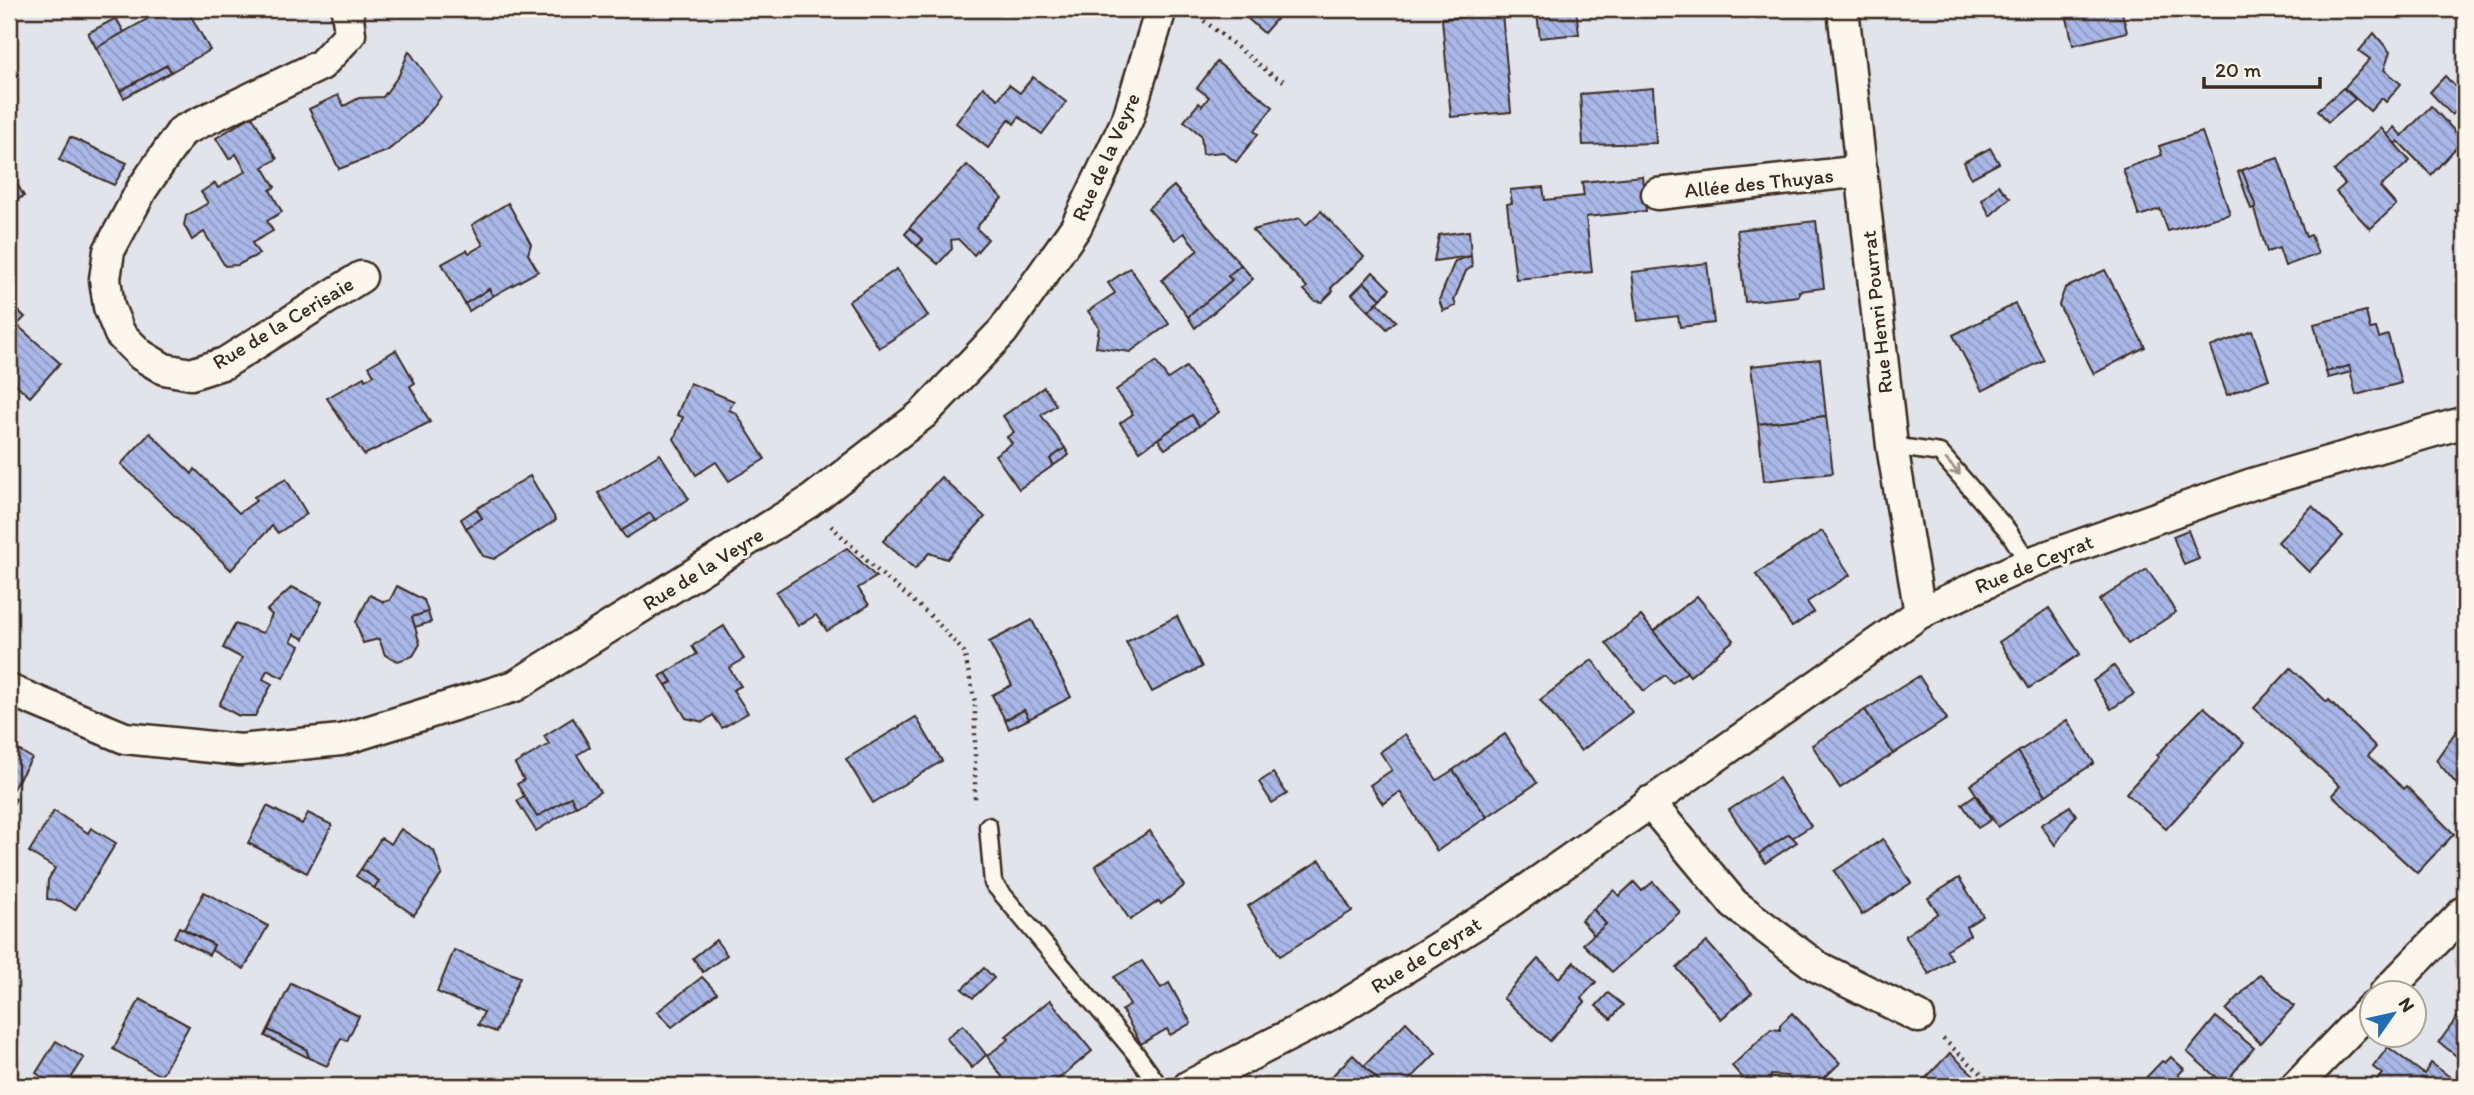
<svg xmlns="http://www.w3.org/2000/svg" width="2474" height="1095" font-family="Itim,sans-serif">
	<defs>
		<pattern id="building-back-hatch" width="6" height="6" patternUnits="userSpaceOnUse" patternTransform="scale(1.75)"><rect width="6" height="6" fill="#a9b8e8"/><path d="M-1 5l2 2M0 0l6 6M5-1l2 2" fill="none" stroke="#8b96bb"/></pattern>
	</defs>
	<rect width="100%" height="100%" fill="#e2e4eb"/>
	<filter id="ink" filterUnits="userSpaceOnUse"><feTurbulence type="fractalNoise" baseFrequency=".0143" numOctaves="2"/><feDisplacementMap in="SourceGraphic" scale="14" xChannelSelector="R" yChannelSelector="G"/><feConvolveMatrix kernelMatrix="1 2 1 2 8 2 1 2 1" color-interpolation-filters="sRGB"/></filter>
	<g filter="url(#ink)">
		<g fill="url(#building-back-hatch)" stroke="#3b2a1e" stroke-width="2">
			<polygon points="165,9 187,9 210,50 171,72 167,65 120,91 96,48"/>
			<polygon points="1237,9 1285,9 1264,33"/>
			<polygon points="1576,9 1579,34 1540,38 1537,13"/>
			<polygon points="2065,9 2121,9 2127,32 2073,45"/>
			<polygon points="1502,13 1511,112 1451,117 1442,19"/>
			<polygon points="116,18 124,32 96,48 88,33"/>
			<polygon points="2374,33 2390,52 2384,70 2401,84 2386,102 2382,98 2370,111 2344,88 2370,59 2359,51"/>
			<polygon points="409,51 441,96 436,104 418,126 387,151 339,169 309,109 338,95 344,106 359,98 383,97 399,75"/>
			<polygon points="1217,62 1273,107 1254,131 1258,134 1236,162 1223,152 1203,154 1201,135 1184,121 1199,103 1202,106 1209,97 1197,88"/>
			<polygon points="167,65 171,72 124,98 120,91"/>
			<polygon points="2445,76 2465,97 2465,104 2452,115 2430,92"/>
			<polygon points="1033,77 1066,102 1042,134 1019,117 1014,124 1009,119 988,148 956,123 983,87 998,99 1009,85 1020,93"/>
			<polygon points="1653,88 1656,143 1583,145 1580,94"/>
			<polygon points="2343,88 2355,99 2328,122 2318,110"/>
			<polygon points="2431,106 2463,140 2431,175 2398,141 2395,144 2387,135 2394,127 2402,136"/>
			<polygon points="252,116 277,159 263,167 275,187 270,190 282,212 267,221 273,231 252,243 259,254 238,265 225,266 204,232 192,240 184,225 186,216 208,203 201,192 215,183 218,188 246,171 236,154 229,159 216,138"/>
			<polygon points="2381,128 2410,161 2380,187 2396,205 2370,229 2336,192 2345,184 2334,171"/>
			<polygon points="2202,132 2230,214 2168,231 2160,209 2139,216 2123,169 2162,155 2159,146"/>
			<polygon points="70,137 127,163 114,185 59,160"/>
			<polygon points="1990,148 1999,163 1971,178 1964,162"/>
			<polygon points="2278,158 2306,237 2311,235 2318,254 2285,266 2279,248 2267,252 2242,170"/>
			<polygon points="967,165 1002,198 976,228 988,239 974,255 958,239 951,240 952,249 938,264 917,246 923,240 909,228"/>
			<polygon points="2242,170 2256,207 2251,209 2238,172"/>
			<polygon points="11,173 24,196 9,204 9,174"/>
			<polygon points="1642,176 1646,211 1586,217 1592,272 1516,279 1507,204 1512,203 1510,190 1543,187 1545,200 1584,196 1582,182"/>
			<polygon points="1998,185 2010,198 1990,216 1982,200"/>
			<polygon points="1174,186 1241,265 1228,276 1232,280 1188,317 1162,280 1198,250 1184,233 1175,240 1148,208"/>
			<polygon points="2465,201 2465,221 2455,210"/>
			<polygon points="508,203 531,244 528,254 538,271 493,296 489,289 465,304 442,264 467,250 469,253 483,245 472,225"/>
			<polygon points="1321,211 1364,257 1331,288 1333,291 1322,302 1315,301 1304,290 1307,287 1252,230 1300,218 1306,225"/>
			<polygon points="1816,221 1824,288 1799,291 1799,296 1745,302 1737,230"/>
			<polygon points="910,228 923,240 917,246 905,234"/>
			<polygon points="1469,231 1471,256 1434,261 1439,235"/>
			<polygon points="1471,256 1472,267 1466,271 1454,300 1456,306 1443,311 1439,300 1455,261"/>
			<polygon points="1707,263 1714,323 1680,327 1678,316 1638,321 1632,272"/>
			<polygon points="1241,265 1253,279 1195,328 1188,317 1232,280 1228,276"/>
			<polygon points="1130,268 1169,324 1130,352 1096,347 1099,327 1088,311 1115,293 1108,283"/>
			<polygon points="897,269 928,316 879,348 849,301"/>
			<polygon points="2105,270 2145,347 2094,374 2059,305 2065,288"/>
			<polygon points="1373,272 1390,289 1381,299 1364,282"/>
			<polygon points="1364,282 1381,299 1369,311 1352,294"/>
			<polygon points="489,289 493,296 469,311 465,304"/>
			<polygon points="9,302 25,317 17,325 60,363 30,397 9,378"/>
			<polygon points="1377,302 1396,321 1387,329 1369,311"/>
			<polygon points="2015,304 2044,360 1982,391 1953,335"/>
			<polygon points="2366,311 2370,329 2376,328 2379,338 2388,335 2401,383 2356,395 2349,366 2326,372 2314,324"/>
			<polygon points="2252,331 2269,379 2227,395 2210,347"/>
			<polygon points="396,350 415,383 410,386 430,422 364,455 327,398 364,377 365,380 374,375 369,366"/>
			<polygon points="1820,359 1826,416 1758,424 1751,366"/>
			<polygon points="1156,362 1168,379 1186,367 1219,412 1199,426 1192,415 1140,451 1120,423 1133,414 1116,390"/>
			<polygon points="2349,366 2351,372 2328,378 2326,372"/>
			<polygon points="690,383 734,401 729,410 736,413 765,459 729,481 716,462 696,475 674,439 683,417 677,415"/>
			<polygon points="1044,387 1056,405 1041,415 1065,448 1050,459 1054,465 1019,489 995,455 1012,443 1007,437 1014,432 1003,416"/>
			<polygon points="1192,415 1199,426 1165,449 1158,439"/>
			<polygon points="1826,416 1833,473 1764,481 1758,424"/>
			<polygon points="150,433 192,474 195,469 239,513 256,501 254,497 286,479 307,514 278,533 272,526 231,570 121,464"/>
			<polygon points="1065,448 1069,455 1054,465 1050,459"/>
			<polygon points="660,454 689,499 655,520 650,513 621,531 598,493"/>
			<polygon points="530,476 556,520 494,559 483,556 466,528 482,518 476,509"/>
			<polygon points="941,477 985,517 947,559 929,553 915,569 883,541"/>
			<polygon points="2312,506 2343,536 2309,572 2278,542"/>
			<polygon points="476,509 482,518 466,528 461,519"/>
			<polygon points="650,513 655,520 626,538 621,531"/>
			<polygon points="2188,530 2199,559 2184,565 2173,536"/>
			<polygon points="1822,531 1850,575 1807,602 1814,612 1792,627 1756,574"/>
			<polygon points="847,548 876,577 858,588 869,605 827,631 816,615 798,626 776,592"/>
			<polygon points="2147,569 2176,612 2128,644 2099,600"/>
			<polygon points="397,586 424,600 428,612 412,617 420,644 413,656 398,661 385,655 379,639 363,643 356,622 370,595 384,602 390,600"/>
			<polygon points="292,587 322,602 304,639 294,634 291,641 300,646 283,678 267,670 263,679 272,684 255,716 239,716 219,705 242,658 223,648 235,624 263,633 272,615 267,610"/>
			<polygon points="1697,596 1734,640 1690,676 1653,632"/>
			<polygon points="2049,608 2080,654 2029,688 1999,642"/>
			<polygon points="428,612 431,622 415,627 412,617"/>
			<polygon points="1177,616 1202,667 1152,692 1126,642"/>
			<polygon points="1641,616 1687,672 1672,683 1665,675 1644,691 1606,643"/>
			<polygon points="1032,620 1071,697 1029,719 1024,710 1005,720 992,695 1012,685 989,642"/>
			<polygon points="724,626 744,659 729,668 741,686 733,690 748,713 722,728 713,715 703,722 686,718 666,685 672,682 666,673 697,654 692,646"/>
			<polygon points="1592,660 1632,712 1581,751 1540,700"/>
			<polygon points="2114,666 2134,694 2111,709 2093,681"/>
			<polygon points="2291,668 2327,702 2329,700 2376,747 2368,756 2404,789 2406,786 2454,834 2417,873 2332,795 2340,786 2254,708"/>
			<polygon points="666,673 672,682 666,685 660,676"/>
			<polygon points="1919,676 1947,719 1893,754 1865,710"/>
			<polygon points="2204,707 2244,743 2166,829 2126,793 2159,757 2157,755"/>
			<polygon points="1024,710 1029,719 1009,729 1005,720"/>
			<polygon points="1865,710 1893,754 1840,788 1812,745"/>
			<polygon points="916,717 942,761 873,803 846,759"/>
			<polygon points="573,718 590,747 577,755 600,792 576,806 571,797 537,817 517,784 524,780 515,764 549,744 544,736"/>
			<polygon points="2067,720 2094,763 2046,795 2018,752"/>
			<polygon points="2461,724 2465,727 2465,794 2436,760"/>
			<polygon points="1405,734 1437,780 1453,770 1487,817 1437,851 1400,792 1383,804 1370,785 1392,770 1380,752"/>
			<polygon points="1505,734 1537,783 1487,817 1453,770"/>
			<polygon points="15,748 32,758 9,795 16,799 9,811 9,751 11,753"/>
			<polygon points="2018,752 2046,795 1998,827 1970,785"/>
			<polygon points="1273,773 1287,794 1272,803 1259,782"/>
			<polygon points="1779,778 1811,826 1792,838 1789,834 1759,854 1729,810"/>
			<polygon points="1975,795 1991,820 1978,828 1962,804"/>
			<polygon points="524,796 537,817 571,797 576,806 536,831 517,801"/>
			<polygon points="267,806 302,824 308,813 332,825 307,873 248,843"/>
			<polygon points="2070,806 2076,815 2055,845 2041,825"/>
			<polygon points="54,811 88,833 91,828 116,843 75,910 61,901 47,899 48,880 55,868 29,852"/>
			<polygon points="401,829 434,851 442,874 414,915 374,888 379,881 361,869 381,838 391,844"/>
			<polygon points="1150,831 1184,886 1161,904 1159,901 1130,920 1095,866"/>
			<polygon points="1789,834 1797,842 1765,863 1759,854"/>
			<polygon points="1883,839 1911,883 1862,915 1834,871"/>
			<polygon points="1320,860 1352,911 1280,956 1248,906"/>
			<polygon points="361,869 379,881 374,888 356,876"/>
			<polygon points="1959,878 1983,916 1966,927 1970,935 1946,950 1952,959 1929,974 1905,936 1938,913 1928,898"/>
			<polygon points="1634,882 1642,891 1653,882 1680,912 1612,972 1583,944 1606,924 1593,909 1614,890 1619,896"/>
			<polygon points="204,892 268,926 244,969 211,950 214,945 184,929"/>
			<polygon points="1593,909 1606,924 1594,935 1581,920"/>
			<polygon points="179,927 214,945 209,955 174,937"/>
			<polygon points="716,940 727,955 703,972 693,958"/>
			<polygon points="1707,942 1752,993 1721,1019 1677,968"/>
			<polygon points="454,950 520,977 496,1032 478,1025 484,1012 437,992"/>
			<polygon points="1538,959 1559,978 1574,962 1596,982 1581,998 1585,1002 1550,1041 1503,998"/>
			<polygon points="1142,961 1161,988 1169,983 1191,1023 1170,1035 1167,1029 1141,1044 1122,1010 1130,1005 1114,977"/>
			<polygon points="984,968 994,978 973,998 962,989"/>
			<polygon points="2260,974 2294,1006 2260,1043 2226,1010"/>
			<polygon points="702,977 717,993 672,1027 657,1012"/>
			<polygon points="291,983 359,1016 347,1041 341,1038 327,1066 309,1058 306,1049 268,1030"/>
			<polygon points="1608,993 1623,1005 1611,1019 1596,1006"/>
			<polygon points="140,999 189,1026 161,1076 113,1049"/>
			<polygon points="1050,1000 1092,1051 1050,1086 1009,1086 987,1056 1009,1039 1006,1036"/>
			<polygon points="2465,1007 2465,1063 2439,1042"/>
			<polygon points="1792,1013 1840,1063 1816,1086 1797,1086 1787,1076 1771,1075 1770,1086 1743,1086 1739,1081 1743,1078 1732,1066 1771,1029 1780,1030 1780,1025"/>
			<polygon points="2216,1017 2254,1048 2224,1084 2187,1052"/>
			<polygon points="1406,1022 1436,1053 1404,1086 1384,1086 1364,1066"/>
			<polygon points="963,1025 986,1055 972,1068 946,1038"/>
			<polygon points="268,1030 306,1049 309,1058 265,1036"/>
			<polygon points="56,1041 84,1058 66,1086 55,1086 36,1073"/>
			<polygon points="2388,1047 2424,1074 2431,1063 2462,1086 2433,1086 2422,1078 2416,1086 2372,1086 2382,1074 2373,1067"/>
			<polygon points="1950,1053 1965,1067 1986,1086 1918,1086"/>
			<polygon points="1353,1055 1384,1086 1322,1086"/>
			<polygon points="2171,1057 2184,1069 2178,1075 2189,1086 2138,1086 2162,1061 2165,1063"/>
			<polygon points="514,1078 529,1086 510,1086"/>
			<polygon points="935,1079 941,1086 925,1086"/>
			<polygon points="409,1080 421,1086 406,1086"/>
		</g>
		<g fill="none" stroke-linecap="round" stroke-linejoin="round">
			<g stroke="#3b2a1e" stroke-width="21">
				<g id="service">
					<polyline points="1892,446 1940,453 2008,531 2029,563"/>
					<polyline points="988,826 993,883 1136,1054 1159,1086"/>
				</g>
			</g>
			<g stroke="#3b2a1e" stroke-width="35">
				<g id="minor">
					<polyline points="347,9 350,34 321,65 182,131 142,189 109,251 105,279 109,307 120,334 141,355 164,369 191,374 225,363 361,277"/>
					<polyline points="1843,9 1892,446 1920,613"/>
					<polyline points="1657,194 1862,171"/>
					<polyline points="9,690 125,738 240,750 341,740 515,686 809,502 923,414 1003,331 1076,227 1128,118 1161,9"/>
					<polyline points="1649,802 1734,904 1816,966 1919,1017"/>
					<polyline points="2385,993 2465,911"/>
					<polyline points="1189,1086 1331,1014 1501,908 1920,613 2029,563 2252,484 2465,422"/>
					<polyline points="2296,1086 2372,1007"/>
				</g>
			</g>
			<g stroke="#3b2a1e" stroke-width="4.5" stroke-dasharray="2 5" stroke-linecap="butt">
				<polyline points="1193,12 1272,75 1284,81"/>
				<polyline points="831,526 880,573 932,617 964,652 975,702 975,802"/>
				<polyline points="1943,1039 1995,1086"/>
			</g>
			<use href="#service" stroke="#fbf7ec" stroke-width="16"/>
			<use href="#minor" stroke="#fbf7ec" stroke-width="30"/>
		</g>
		<defs><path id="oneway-shaft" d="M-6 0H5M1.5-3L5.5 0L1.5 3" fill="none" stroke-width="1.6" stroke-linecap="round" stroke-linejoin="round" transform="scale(1.75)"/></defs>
		<use stroke="#9b9085" href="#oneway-shaft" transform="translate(1953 467) rotate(48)"/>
	</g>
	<g text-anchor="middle" stroke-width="6" stroke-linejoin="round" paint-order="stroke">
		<g font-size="21" fill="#3b2a1e" stroke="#fbf7ec">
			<text transform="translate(1106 157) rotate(-66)" y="7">Rue de la Veyre</text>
			<text transform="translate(1759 183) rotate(-6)" y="7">Allée des Thuyas</text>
			<text transform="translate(1877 312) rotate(-96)" y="7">Rue Henri Pourrat</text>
			<text transform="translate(283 323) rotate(-31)" y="7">Rue de la Cerisaie</text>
			<text transform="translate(2034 564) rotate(-22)" y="7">Rue de Ceyrat</text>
			<text transform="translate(703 569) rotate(-32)" y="7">Rue de la Veyre</text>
			<text transform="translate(1426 955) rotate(-32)" y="7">Rue de Ceyrat</text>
		</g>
	</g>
	<rect width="2474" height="1095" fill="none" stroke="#fbf7ec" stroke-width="35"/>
	<rect x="18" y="18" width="2439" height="1060" fill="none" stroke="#3b2a1e" stroke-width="2.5" filter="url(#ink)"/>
	<g transform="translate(2393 1014) rotate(56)"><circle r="33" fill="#fbf7ec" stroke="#aea59a" stroke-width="2"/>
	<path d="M0-5L12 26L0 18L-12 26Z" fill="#1f6fb2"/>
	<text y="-10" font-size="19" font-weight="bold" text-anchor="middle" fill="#3b2a1e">N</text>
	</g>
	<path d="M2204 77v10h116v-10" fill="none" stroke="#3b2a1e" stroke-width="3.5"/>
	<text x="2215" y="77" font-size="21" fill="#3b2a1e" stroke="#fbf7ec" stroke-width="5" paint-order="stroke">20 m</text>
</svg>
